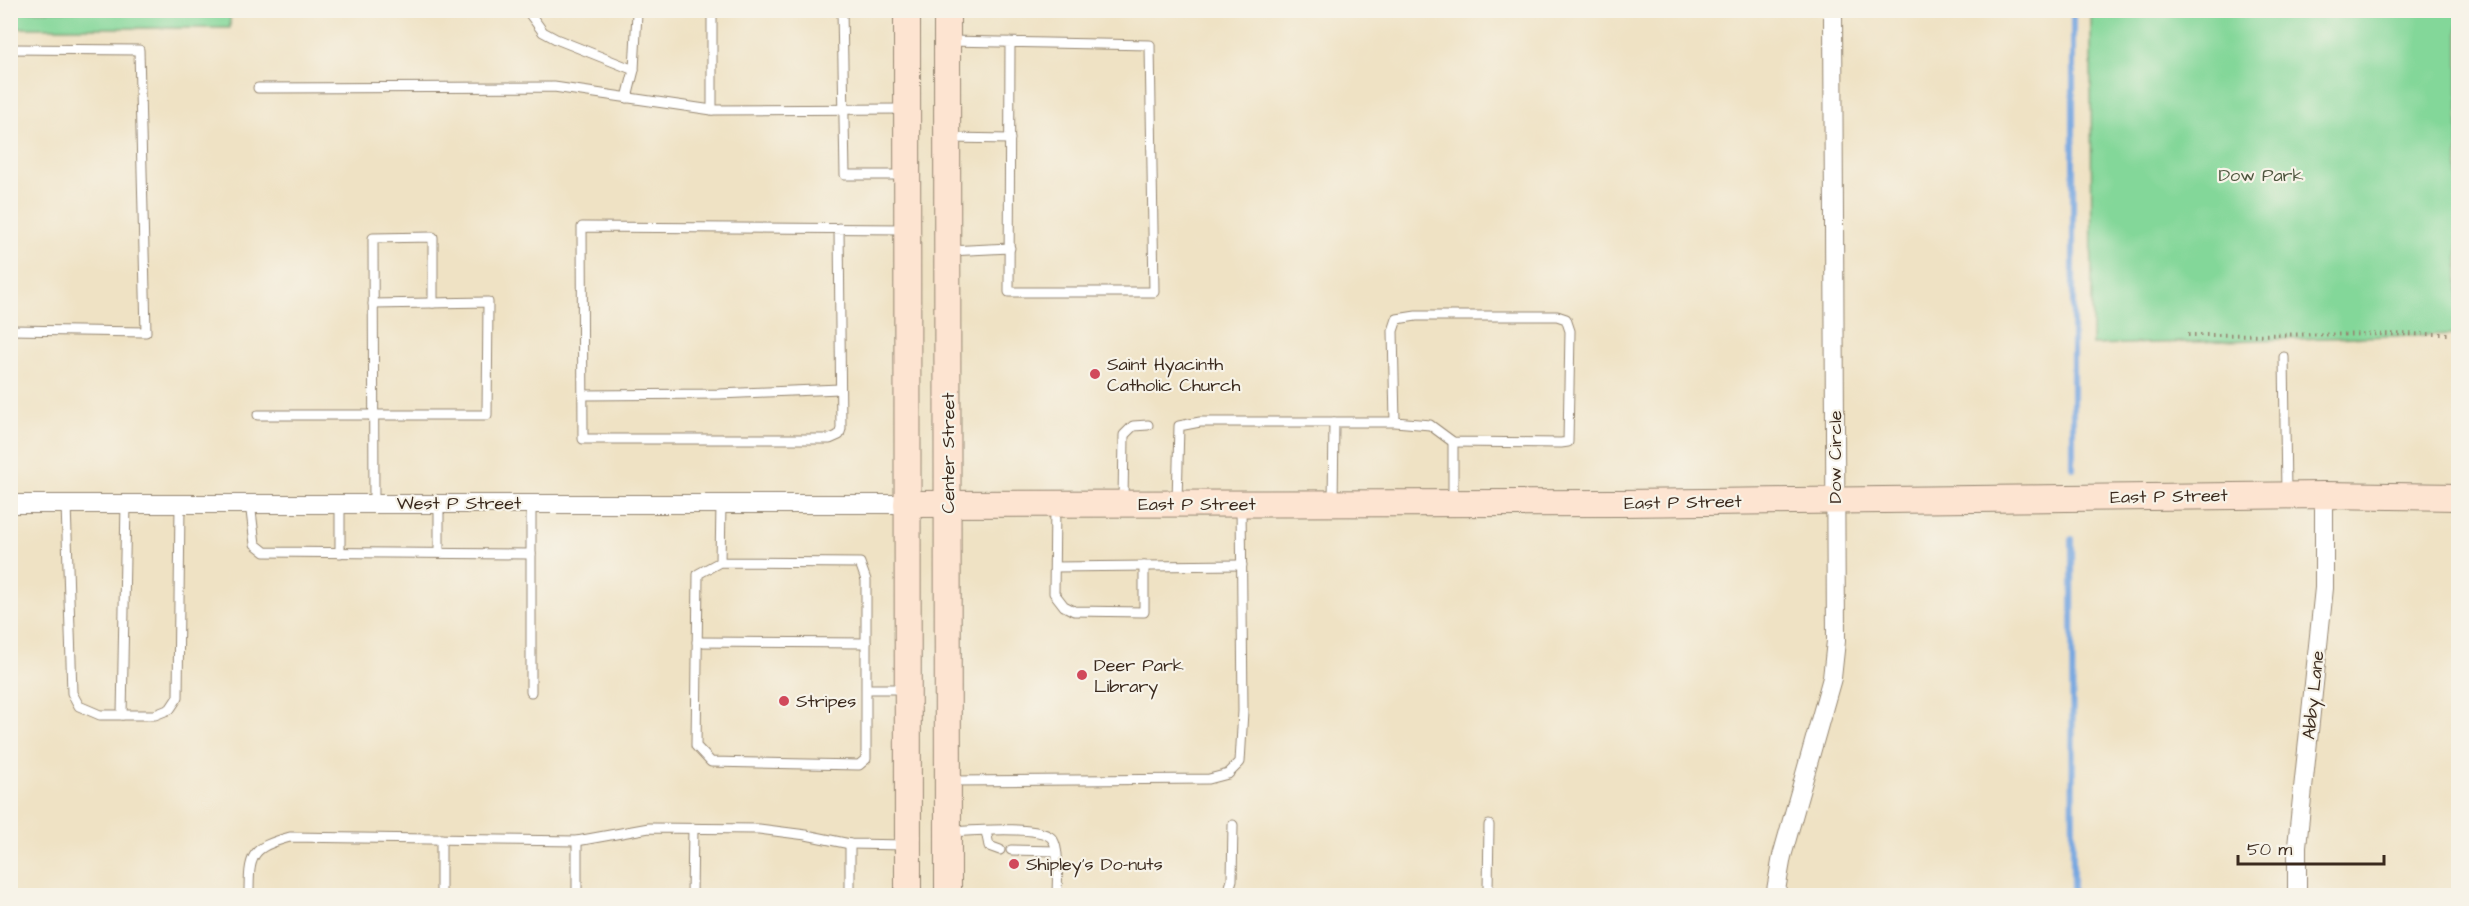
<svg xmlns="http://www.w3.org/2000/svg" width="2469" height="906" font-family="'Architects Daughter',sans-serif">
	<rect width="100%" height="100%" fill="#f7f3e8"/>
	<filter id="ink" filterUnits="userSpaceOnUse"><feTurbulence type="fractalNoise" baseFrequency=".0167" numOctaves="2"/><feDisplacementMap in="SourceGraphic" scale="12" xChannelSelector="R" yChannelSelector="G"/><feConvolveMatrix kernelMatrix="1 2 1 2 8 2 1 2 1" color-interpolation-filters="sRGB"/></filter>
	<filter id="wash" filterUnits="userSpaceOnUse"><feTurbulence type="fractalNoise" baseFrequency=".008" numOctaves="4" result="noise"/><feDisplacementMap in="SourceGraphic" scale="24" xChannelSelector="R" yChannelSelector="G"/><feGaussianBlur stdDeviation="1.35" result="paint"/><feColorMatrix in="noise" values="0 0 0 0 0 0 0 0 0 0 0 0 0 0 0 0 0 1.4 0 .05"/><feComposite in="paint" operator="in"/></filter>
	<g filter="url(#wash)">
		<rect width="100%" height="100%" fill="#efe2c4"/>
		<g fill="#83d799" stroke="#5f805c" stroke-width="1.5">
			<polygon points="10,11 230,11 230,28 11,28"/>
			<polygon points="2091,11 2458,11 2458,334 2092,345"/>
		</g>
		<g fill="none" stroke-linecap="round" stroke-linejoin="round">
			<g stroke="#74a6e0" stroke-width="6">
				<polyline points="2073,10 2073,468"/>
				<polyline points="2072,539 2073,896"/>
			</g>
		</g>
	</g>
	<g filter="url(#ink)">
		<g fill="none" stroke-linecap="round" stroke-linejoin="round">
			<g stroke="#958671" stroke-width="11">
				<g id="lane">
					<polyline points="527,10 543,32 556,39 634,70"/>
					<polyline points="712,10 712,110"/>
					<polyline points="842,10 845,175 906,175"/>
					<polyline points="948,41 1150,45 1154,292 1009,292 1010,42"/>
					<polyline points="10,49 139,50 146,332 10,330"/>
					<polyline points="258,88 554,87 712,110 905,109"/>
					<polyline points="627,98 634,70 637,13 639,10"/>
					<polyline points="950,138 1010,139"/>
					<polyline points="839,228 841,429 839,435 830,439 583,439 582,227 905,229"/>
					<polyline points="949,251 1010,248"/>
					<polyline points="2284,357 2286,493"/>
					<polyline points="584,395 719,394 840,389"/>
					<polyline points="258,415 487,415 488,302 373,304"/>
					<polyline points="1453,442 1453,503"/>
					<polyline points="1123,501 1124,435 1133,426 1148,425"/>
					<polyline points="1177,501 1179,426 1200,422 1395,422 1393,331 1397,319 1416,316 1557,316 1566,319 1570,331 1568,442 1561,443 1453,442 1430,425 1395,422"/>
					<polyline points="250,503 255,544 265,552 531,554"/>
					<polyline points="374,503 373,238 433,237 433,303"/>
					<polyline points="1333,503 1334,422"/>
					<polyline points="66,504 72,693 79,706 100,715 155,715 170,709 178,697 180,503"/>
					<polyline points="439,504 439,553"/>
					<polyline points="531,504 531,692"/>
					<polyline points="1055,506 1054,593 1064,606 1074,611 1144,612 1144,566"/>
					<polyline points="340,553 340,503"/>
					<polyline points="720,562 698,574 696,746 711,762 859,765 866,759 866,580 860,563 720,562 721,504"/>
					<polyline points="1055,567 1242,565"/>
					<polyline points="697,642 866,643"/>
					<polyline points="867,689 906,689"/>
					<polyline points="122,715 126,503"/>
					<polyline points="951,781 1209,779 1228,774 1240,762 1243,711 1241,504"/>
					<polyline points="1489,825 1488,890 1491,896"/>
					<polyline points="986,831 989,846 1000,850"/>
					<path d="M950,832C969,831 1044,824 1053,840C1060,851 1057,882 1057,896"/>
					<polyline points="441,839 441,896"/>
					<polyline points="850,844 850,896"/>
					<polyline points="1011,850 1056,851"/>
					<path d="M249,896C249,855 250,848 290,837L577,841L649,828L759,829L806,835L850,844L907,845"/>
					<polyline points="577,896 577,841"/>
					<polyline points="692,896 693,828"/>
					<polyline points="1227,896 1232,880 1233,825"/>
				</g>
			</g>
			<g stroke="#958671" stroke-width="20">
				<g id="street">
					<polyline points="10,504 907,504"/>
					<polyline points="1775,896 1782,856 1832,678 1836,641 1833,10"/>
					<polyline points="2297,896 2297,846 2324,588 2324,495"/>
				</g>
			</g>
			<g stroke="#958671" stroke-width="28">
				<g id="secondary">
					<polyline points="907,10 908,896"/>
					<polyline points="947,10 948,896"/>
					<polyline points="907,504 1622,503 2324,495 2458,497"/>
				</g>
			</g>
			<polyline stroke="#958671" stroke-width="4" stroke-dasharray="1.5 4.5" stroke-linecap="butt" points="2188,335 2458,334"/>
			<use href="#lane" stroke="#fff" stroke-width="9"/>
			<use href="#street" stroke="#fff" stroke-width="18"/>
			<use href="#secondary" stroke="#fde4d1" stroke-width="26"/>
		</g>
	</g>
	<g fill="#d1495b" stroke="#f7f3e8" stroke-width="2">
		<circle cx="1095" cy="374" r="6"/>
		<circle cx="1082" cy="675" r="6"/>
		<circle cx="784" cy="701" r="6"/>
		<circle cx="1014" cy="864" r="6"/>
	</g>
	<g text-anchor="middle" stroke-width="4.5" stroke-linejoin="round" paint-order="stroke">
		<g font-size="18" fill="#4d553d" stroke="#f7f3e8">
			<text x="2261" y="181">Dow Park</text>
		</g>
		<g font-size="18" fill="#3b2a1e" stroke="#f7f3e8" text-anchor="start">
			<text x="1107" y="370">Saint Hyacinth<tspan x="1107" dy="21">Catholic Church</tspan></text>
			<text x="1094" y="671">Deer Park<tspan x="1094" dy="21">Library</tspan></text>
			<text x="796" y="707">Stripes</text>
			<text x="1026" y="870">Shipley's Do-nuts</text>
		</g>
		<g font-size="18" fill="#3b2a1e" stroke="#f7f3e8">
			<text transform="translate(948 453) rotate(-90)" y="6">Center Street</text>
			<text transform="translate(1835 457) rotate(-90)" y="6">Dow Circle</text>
			<text transform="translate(2169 496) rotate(-1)" y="6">East P Street</text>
			<text transform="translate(1683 502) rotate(-1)" y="6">East P Street</text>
			<text x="459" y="509">West P Street</text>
			<text x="1197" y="510">East P Street</text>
			<text transform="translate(2313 695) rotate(-84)" y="6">Abby Lane</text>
		</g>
	</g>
	<rect width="2469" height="906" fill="none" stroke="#f7f3e8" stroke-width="36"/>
	<path d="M2238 855v9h146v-9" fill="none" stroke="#3b2a1e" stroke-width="3"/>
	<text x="2247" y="855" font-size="18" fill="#3b2a1e" stroke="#f7f3e8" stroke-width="4.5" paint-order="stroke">50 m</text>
</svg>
